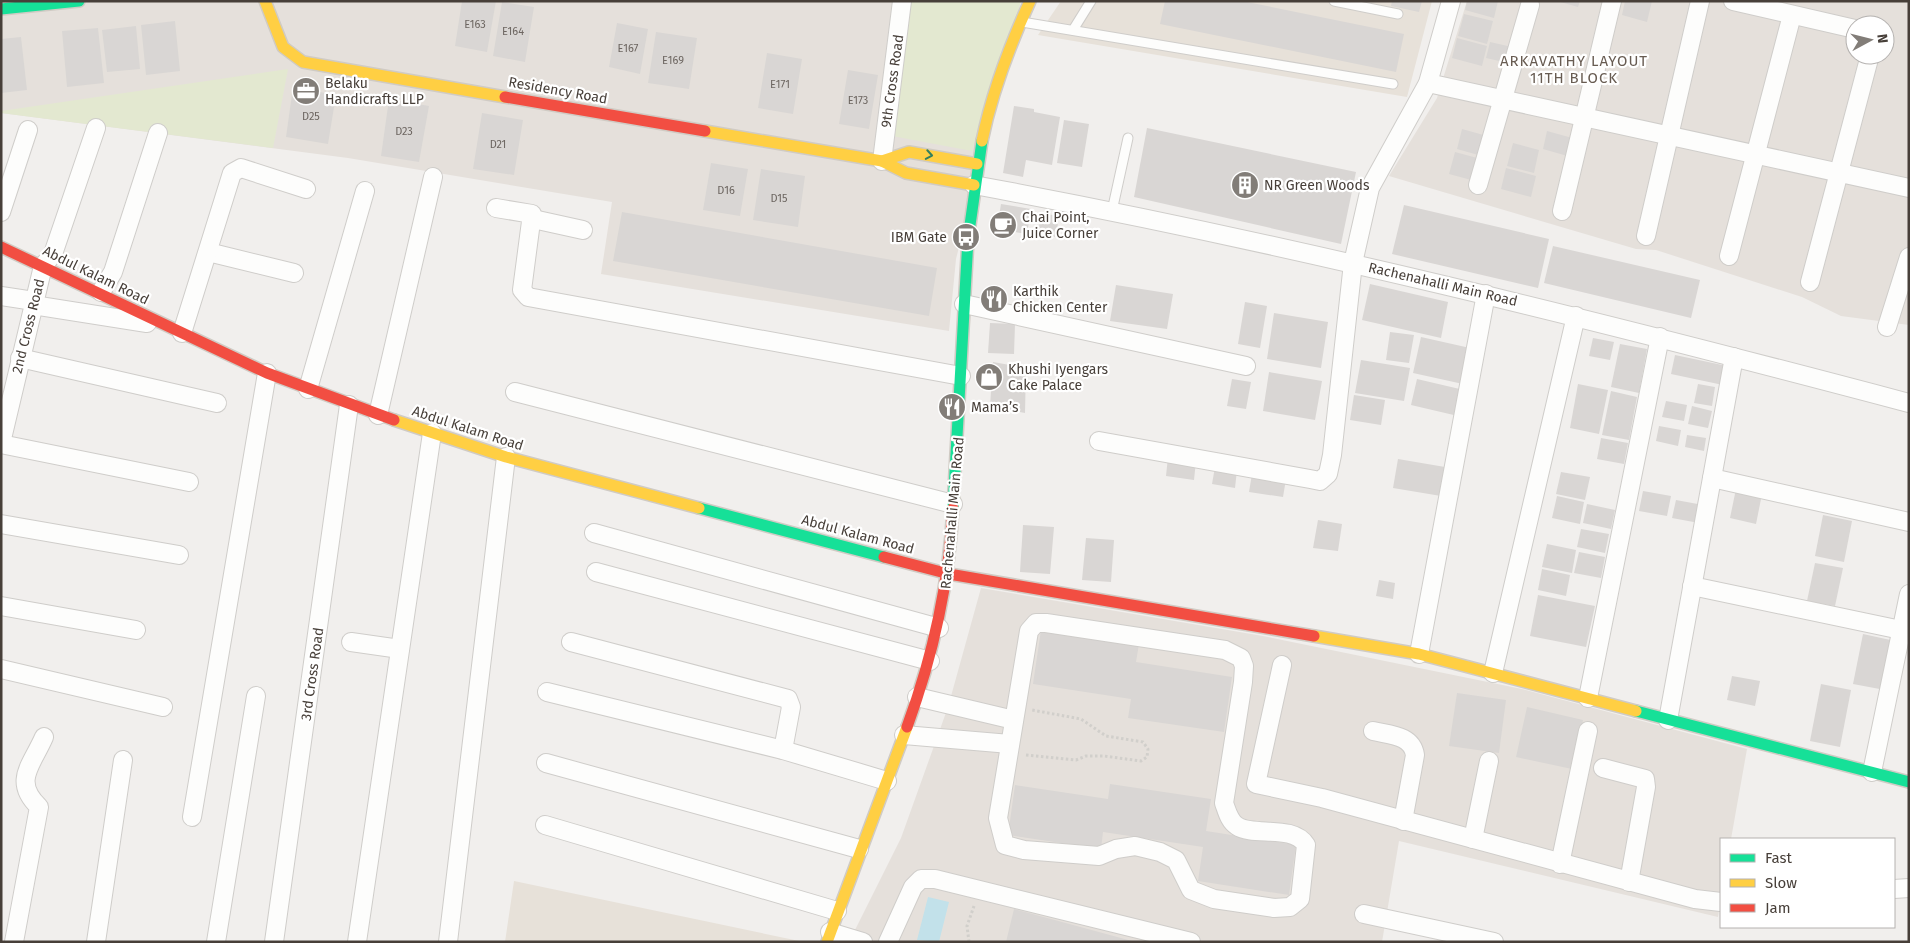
<svg xmlns="http://www.w3.org/2000/svg" width="1910" height="943" font-family="'Fira Sans',sans-serif">
	<rect width="100%" height="100%" fill="#f1efed"/>
	<g fill="#e5e0db" fill-rule="evenodd">
		<polygon points="1,1 1021,1 956,259 949,331 601,274 612,202 348,158 1,113"/>
		<path d="M1467,1H1909V325L1841,316L1802,297L1656,250L1636,249L1389,176L1437,98ZM1855,25H1885V55H1855Z"/>
		<polygon points="981,588 1263,636 1522,689 1747,749 1731,839 1721,839 1721,897 1718,917 1399,841 1382,942 849,942 901,838 948,707"/>
	</g>
	<g fill="#e7e1d9">
		<polygon points="1061,1 1432,1 1407,97 1038,35"/>
		<polygon points="514,881 804,942 505,942"/>
	</g>
	<g fill="#e3e8d0">
		<polygon points="911,1 1021,1 972,151 892,136"/>
		<polygon points="288,69 273,148 1,113 1,111"/>
	</g>
	<polygon fill="#c2e1ea" points="928,897 949,902 939,942 917,940"/>
	<g fill="#d9d6d4">
		<polygon points="462,1 496,1 487,52 455,46"/>
		<polygon points="1165,1 1242,1 1404,34 1396,72 1160,24"/>
		<polygon points="1392,1 1422,1 1419,12 1391,6"/>
		<polygon points="1467,1 1498,1 1494,18 1465,10"/>
		<polygon points="1557,1 1580,1 1578,7"/>
		<polygon points="1625,1 1652,1 1647,22 1622,15"/>
		<polygon points="502,2 534,7 525,62 493,56"/>
		<polygon points="1464,14 1493,21 1487,44 1458,36"/>
		<polygon points="175,21 180,71 146,75 141,25"/>
		<polygon points="617,23 648,29 640,74 609,67"/>
		<polygon points="136,26 140,69 107,72 102,30"/>
		<polygon points="98,28 104,83 67,87 62,31"/>
		<polygon points="656,32 697,38 689,89 648,83"/>
		<polygon points="21,37 27,90 1,93 1,39"/>
		<polygon points="1457,38 1487,46 1482,66 1452,58"/>
		<polygon points="1490,42 1512,47 1508,63 1486,58"/>
		<polygon points="767,53 802,59 793,114 758,108"/>
		<polygon points="848,70 878,75 869,129 839,124"/>
		<polygon points="293,87 336,95 328,144 286,137"/>
		<polygon points="389,99 429,106 419,162 381,156"/>
		<polygon points="1014,106 1034,109 1034,112 1060,117 1052,165 1026,160 1023,177 1003,173"/>
		<polygon points="482,113 523,120 514,175 473,169"/>
		<polygon points="1064,120 1089,124 1082,167 1057,163"/>
		<polygon points="1147,128 1356,172 1341,244 1134,197"/>
		<polygon points="1462,129 1487,136 1482,156 1457,149"/>
		<polygon points="1547,131 1576,139 1571,157 1543,149"/>
		<polygon points="1513,143 1539,150 1534,173 1507,166"/>
		<polygon points="1455,152 1481,159 1475,181 1449,174"/>
		<polygon points="711,163 748,169 740,216 703,210"/>
		<polygon points="1506,168 1536,176 1531,197 1501,189"/>
		<polygon points="761,169 805,176 798,227 753,220"/>
		<polygon points="1001,204 1031,209 1027,234 997,229"/>
		<polygon points="1404,205 1549,239 1538,288 1392,254"/>
		<polygon points="622,212 937,268 929,316 613,261"/>
		<polygon points="1041,213 1059,216 1056,237 1038,234"/>
		<polygon points="1553,246 1700,280 1691,318 1544,283"/>
		<polygon points="1370,284 1448,302 1441,338 1362,320"/>
		<polygon points="1116,285 1173,294 1167,329 1110,321"/>
		<polygon points="1245,302 1267,306 1260,348 1238,344"/>
		<polygon points="1274,313 1328,322 1321,368 1267,359"/>
		<polygon points="990,323 1015,324 1014,354 988,353"/>
		<polygon points="1390,332 1414,335 1409,363 1386,360"/>
		<polygon points="1421,337 1470,348 1463,384 1413,373"/>
		<polygon points="1593,338 1614,342 1610,360 1589,356"/>
		<polygon points="1620,344 1647,349 1639,393 1611,387"/>
		<polygon points="1675,355 1727,366 1723,385 1671,374"/>
		<polygon points="1361,360 1410,368 1404,401 1355,393"/>
		<polygon points="993,362 1026,368 1025,413 990,406"/>
		<polygon points="1269,372 1322,381 1315,420 1263,411"/>
		<polygon points="1232,379 1251,382 1246,409 1227,406"/>
		<polygon points="1417,379 1464,390 1458,416 1411,405"/>
		<polygon points="1578,384 1608,390 1599,434 1570,428"/>
		<polygon points="1698,384 1715,387 1712,406 1694,403"/>
		<polygon points="1611,391 1637,397 1629,440 1602,435"/>
		<polygon points="1354,395 1385,400 1381,425 1350,420"/>
		<polygon points="1666,401 1687,405 1684,421 1662,417"/>
		<polygon points="1692,406 1712,411 1708,428 1688,424"/>
		<polygon points="1659,426 1681,430 1678,446 1656,441"/>
		<polygon points="1687,435 1706,438 1704,451 1685,447"/>
		<polygon points="1601,438 1628,443 1624,464 1597,459"/>
		<polygon points="1168,457 1196,461 1194,480 1166,476"/>
		<polygon points="1398,459 1445,467 1441,496 1393,488"/>
		<polygon points="1215,467 1237,470 1235,488 1212,484"/>
		<polygon points="1561,472 1590,477 1585,500 1556,494"/>
		<polygon points="1252,474 1286,479 1283,497 1249,492"/>
		<polygon points="1736,489 1762,494 1756,524 1730,518"/>
		<polygon points="1643,491 1671,496 1667,516 1639,511"/>
		<polygon points="1557,496 1584,502 1580,524 1552,518"/>
		<polygon points="1676,500 1703,505 1699,523 1672,518"/>
		<polygon points="1587,504 1615,510 1611,529 1583,523"/>
		<polygon points="1823,515 1852,521 1844,562 1815,556"/>
		<polygon points="1318,520 1342,524 1338,551 1313,548"/>
		<polygon points="1023,525 1054,527 1050,574 1020,572"/>
		<polygon points="1581,529 1609,534 1605,553 1577,547"/>
		<polygon points="1086,538 1114,540 1111,582 1082,580"/>
		<polygon points="1547,544 1576,550 1572,573 1542,567"/>
		<polygon points="1579,552 1605,557 1601,578 1574,573"/>
		<polygon points="1815,563 1843,568 1835,606 1807,601"/>
		<polygon points="1542,569 1570,575 1566,596 1538,590"/>
		<polygon points="1379,580 1395,583 1393,599 1376,596"/>
		<polygon points="1538,595 1595,606 1586,647 1530,636"/>
		<polygon points="1041,630 1139,644 1136,662 1232,677 1224,732 1128,718 1131,699 1033,684"/>
		<polygon points="1863,634 1895,641 1885,690 1853,684"/>
		<polygon points="1732,676 1760,681 1755,706 1727,700"/>
		<polygon points="1821,684 1851,690 1840,747 1810,741"/>
		<polygon points="1457,693 1506,700 1499,753 1449,746"/>
		<polygon points="1527,707 1583,720 1572,769 1516,757"/>
		<polygon points="1110,784 1211,799 1206,831 1296,845 1289,895 1198,881 1203,847 1103,832 1101,849 1008,835 1015,785 1108,799"/>
		<polygon points="1014,909 1132,941 1132,942 1006,942"/>
	</g>
	<g fill="none" stroke-linecap="round" stroke-linejoin="round">
		<g stroke="#cfcdca" stroke-width="11">
			<g id="lane">
				<polyline points="1334,1 1398,14"/>
				<polyline points="1022,22 1393,84"/>
				<polyline points="1073,30 1091,1"/>
				<polyline points="1112,211 1128,138"/>
			</g>
		</g>
		<g stroke="#cfcdca" stroke-width="20">
			<g id="street">
				<polyline points="1733,1 1855,29"/>
				<polyline points="1428,83 1909,188"/>
				<polyline points="882,161 902,1"/>
				<path d="M974,185C1289,243 1599,321 1909,403"/>
				<polyline points="1478,185 1530,5"/>
				<polyline points="496,208 532,214 522,290 528,297 961,376"/>
				<polyline points="1562,211 1612,1"/>
				<polyline points="1,212 28,130"/>
				<polyline points="533,219 583,230"/>
				<polyline points="1646,236 1700,1"/>
				<polyline points="208,252 294,273"/>
				<polyline points="1729,256 1792,15"/>
				<polyline points="1810,282 1870,55"/>
				<polyline points="101,292 113,272 158,133"/>
				<polyline points="1,296 34,301"/>
				<polyline points="964,304 1246,366"/>
				<polyline points="33,305 147,323"/>
				<polyline points="1887,327 1909,257"/>
				<polyline points="182,333 232,173 241,168 306,189"/>
				<polyline points="20,358 217,403"/>
				<polyline points="308,389 365,191"/>
				<polyline points="515,392 953,504"/>
				<polyline points="378,415 433,177"/>
				<polyline points="1099,441 1310,479 1320,481 1328,474 1332,455 1353,263 1370,188 1428,83 1451,1"/>
				<polyline points="1,443 43,266 53,254 96,128"/>
				<polyline points="1,444 189,482"/>
				<polyline points="1712,478 1909,522"/>
				<polyline points="1,524 179,555"/>
				<polyline points="594,533 939,628"/>
				<polyline points="596,572 930,661"/>
				<polyline points="1692,586 1901,630"/>
				<polyline points="1,606 136,630"/>
				<path d="M1036,623H1046L1225,650L1241,658L1244,666L1243,682L1224,803C1227,811 1229,821 1237,826C1253,837 1293,824 1306,845L1300,899L1290,907L1274,908L1214,899L1191,890L1176,860L1160,852L1135,846L1116,849L1099,856L1024,850L1005,845L998,818L1029,631Z"/>
				<polyline points="351,642 400,649"/>
				<polyline points="571,642 788,699 791,707 783,750"/>
				<polyline points="1419,654 1486,294"/>
				<polyline points="1282,665 1256,784 1322,798 1695,899 1721,902"/>
				<polyline points="1,669 163,707"/>
				<polyline points="1493,673 1576,316"/>
				<polyline points="547,692 783,750 887,781"/>
				<polyline points="917,697 1014,720"/>
				<polyline points="1588,698 1660,337"/>
				<polyline points="1668,720 1734,357"/>
				<path d="M1373,731C1390,735 1412,735 1415,755L1403,821"/>
				<polyline points="904,735 1010,744"/>
				<polyline points="546,763 859,849"/>
				<polyline points="1603,768 1645,779 1646,787 1629,882"/>
				<polyline points="1872,772 1909,594"/>
				<polyline points="192,817 267,373"/>
				<polyline points="545,825 837,911"/>
				<polyline points="1473,839 1489,761"/>
				<polyline points="1560,864 1588,731"/>
				<polyline points="1894,889 1909,888"/>
				<polyline points="1364,914 1494,942"/>
				<polyline points="830,932 863,942"/>
				<path d="M14,942L39,807C12,781 32,765 44,737"/>
				<polyline points="96,942 123,760"/>
				<polyline points="216,942 256,696"/>
				<polyline points="274,942 349,405"/>
				<polyline points="357,942 432,433"/>
				<polyline points="448,942 506,457"/>
				<polyline points="888,942 913,887 921,879 935,879 1191,942"/>
			</g>
		</g>
		<g stroke="#d0cbc4" stroke-width="14">
			<g id="fast">
				<polyline points="1,9 79,1"/>
				<polyline points="699,508 884,557"/>
				<polyline points="953,508 968,239 982,141"/>
				<polyline points="1636,711 1909,782"/>
			</g>
		</g>
		<g stroke="#d0cbc4" stroke-width="14">
			<g id="slow">
				<polyline points="265,1 283,47 303,62 505,97"/>
				<polyline points="705,131 882,161 906,173 974,185"/>
				<path d="M982,141C992,92 1009,47 1030,1"/>
				<polyline points="882,161 909,152 977,164"/>
				<polyline points="394,420 506,457 699,508"/>
				<polyline points="1314,636 1419,654 1636,711"/>
				<polyline points="827,942 907,727"/>
			</g>
		</g>
		<g stroke="#d0cbc4" stroke-width="14">
			<g id="jam">
				<polyline points="505,97 705,131"/>
				<polyline points="1,247 267,373 394,420"/>
				<polyline points="884,557 949,574 1314,636"/>
				<path d="M907,727C933,656 949,584 953,508"/>
			</g>
		</g>
		<g stroke="#d1cfcb" stroke-width="3" stroke-dasharray="2.5 2.5" stroke-linecap="butt">
			<polyline points="1026,755 1076,760 1086,756 1104,756 1141,761 1147,757 1148,749 1143,742 1106,736 1081,719 1032,710"/>
			<polyline points="969,942 967,926 974,906"/>
		</g>
		<use href="#lane" stroke="#fdfdfc" stroke-width="9"/>
		<use href="#street" stroke="#fdfdfc" stroke-width="18"/>
		<use href="#fast" stroke="#16e098" stroke-width="11"/>
		<use href="#slow" stroke="#ffcf43" stroke-width="11"/>
		<use href="#jam" stroke="#f24e42" stroke-width="11"/>
	</g>
	<defs><path id="oneway-chevron" d="M-2-3.5L2.5 0L-2 3.5" fill="none" stroke-width="1.6" stroke-linecap="round" stroke-linejoin="round" transform="scale(1.25)"/></defs>
	<use stroke="#337f5f" href="#oneway-chevron" transform="translate(929 155) rotate(10)"/>
	<defs>
		<g id="office-disc" transform="scale(1.4375)"><circle r="9.5" fill="#827d78" stroke="#fff"/><path d="M-6-3h4V-5.5h4V-3h4V5H-6ZM-1-4.5V-3h2v-1.5ZM-6 0V1H6V0Z" fill="#fff"/></g>
		<g id="building-disc" transform="scale(1.4375)"><circle r="9.5" fill="#827d78" stroke="#fff"/><path d="M-4-6H4V6H1V3H-1V6H-4ZM-2.5-4.3h1.7v1.8h-1.7ZM.8-4.3h1.7v1.8H.8ZM-2.5-1h1.7V.8h-1.7ZM.8-1h1.7V.8H.8Z" fill="#fff"/></g>
		<g id="cafe-disc" transform="scale(1.4375)"><circle r="9.5" fill="#827d78" stroke="#fff"/><path d="M-5.5-4.5H6V0H3Q3 3.5 0 3.5H-2.5Q-5.5 3.5-5.5 0ZM3-3.2v2h1.7v-2ZM-6 4.5H4V6H-6Z" fill="#fff"/></g>
		<g id="bus-disc" transform="scale(1.4375)"><circle r="9.5" fill="#827d78" stroke="#fff"/><path d="M-5-6H5V4H4V6H2V4H-2V6H-4V4H-5ZM-3.5-4V0h7V-4ZM-3.5 1.2v1.5H-2V1.2ZM2 1.2v1.5H3.5V1.2Z" fill="#fff"/></g>
		<g id="restaurant-disc" transform="scale(1.4375)"><circle r="9.5" fill="#827d78" stroke="#fff"/><path d="M-5-6h1v4h1v-4h1v4h1v-4h1v5L-1.5 .5V6h-2V.5L-5-1ZM5-6V6H3V1.5H1.5Q1.5-4 5-6Z" fill="#fff"/></g>
		<g id="shop-disc" transform="scale(1.4375)"><circle r="9.5" fill="#827d78" stroke="#fff"/><path d="M-5-2.5h2.3a2.7 3.5 0 0 1 5.4 0H5L5.5 6h-11ZM-1.5-2.5h3a1.5 2.3 0 0 0-3 0Z" fill="#fff"/></g>
	</defs>
	<g fill-rule="evenodd">
		<use href="#office-disc" x="306" y="91"/>
		<use href="#building-disc" x="1245" y="185"/>
		<use href="#cafe-disc" x="1003" y="225"/>
		<use href="#bus-disc" x="966" y="237"/>
		<use href="#restaurant-disc" x="994" y="299"/>
		<use href="#shop-disc" x="989" y="377"/>
		<use href="#restaurant-disc" x="952" y="407"/>
	</g>
	<g text-anchor="middle" stroke-width="4.5" stroke-linejoin="round" paint-order="stroke">
		<g font-size="11" fill="#6d6661">
			<text x="475" y="28">E163</text>
			<text x="513" y="35">E164</text>
			<text x="628" y="52">E167</text>
			<text x="673" y="64">E169</text>
			<text x="780" y="88">E171</text>
			<text x="858" y="104">E173</text>
			<text x="311" y="120">D25</text>
			<text x="404" y="135">D23</text>
			<text x="498" y="148">D21</text>
			<text x="726" y="194">D16</text>
			<text x="779" y="202">D15</text>
		</g>
		<g font-size="14" fill="#473f39" stroke="#fff">
			<text transform="translate(892 81) rotate(-82)" y="5">9th Cross Road</text>
			<text transform="translate(558 90) rotate(10)" y="5">Residency Road</text>
			<text transform="translate(96 275) rotate(26)" y="5">Abdul Kalam Road</text>
			<text transform="translate(1443 284) rotate(13)" y="5">Rachenahalli Main Road</text>
			<text transform="translate(28 326) rotate(-76)" y="5">2nd Cross Road</text>
			<text transform="translate(468 428) rotate(18)" y="5">Abdul Kalam Road</text>
			<text transform="translate(952 513) rotate(-85)" y="5">Rachenahalli Main Road</text>
			<text transform="translate(858 534) rotate(15)" y="5">Abdul Kalam Road</text>
			<text transform="translate(312 674) rotate(-82)" y="5">3rd Cross Road</text>
		</g>
		<g font-size="14" fill="#473f39" stroke="#fff" text-anchor="start">
			<text x="325" y="88">Belaku<tspan x="325" dy="16">Handicrafts LLP</tspan></text>
			<text x="1264" y="190">NR Green Woods</text>
			<text x="1022" y="222">Chai Point,<tspan x="1022" dy="16">Juice Corner</tspan></text>
			<text x="947" y="242" text-anchor="end">IBM Gate</text>
			<text x="1013" y="296">Karthik<tspan x="1013" dy="16">Chicken Center</tspan></text>
			<text x="1008" y="374">Khushi Iyengars<tspan x="1008" dy="16">Cake Palace</tspan></text>
			<text x="971" y="412">Mama’s</text>
		</g>
		<g font-size="15" letter-spacing="1" fill="#685c52" stroke="#fff">
			<text x="1574" y="66">ARKAVATHY LAYOUT<tspan x="1574" dy="17">11TH BLOCK</tspan></text>
		</g>
	</g>
	<rect width="1910" height="943" fill="none" stroke="#473f39" stroke-width="5"/>
	<rect x="1720" y="838" width="175" height="90" fill="#ffffff" stroke="#b5b2b0"/>
	<rect x="1730" y="854" width="25" height="8" fill="#16e098" stroke="#b5b2b0"/>
	<text x="1765" y="863" font-size="15" fill="#473f39">Fast</text>
	<rect x="1730" y="879" width="25" height="8" fill="#ffcf43" stroke="#b5b2b0"/>
	<text x="1765" y="888" font-size="15" fill="#473f39">Slow</text>
	<rect x="1730" y="904" width="25" height="8" fill="#f24e42" stroke="#b5b2b0"/>
	<text x="1765" y="913" font-size="15" fill="#473f39">Jam</text>
	<g transform="translate(1870 40) rotate(83)"><circle r="24" fill="#ffffff" stroke="#b5b2b0"/>
	<path d="M0-4L9 19L0 12L-9 19Z" fill="#827d78"/>
	<text y="-8" font-size="14" font-weight="bold" text-anchor="middle" fill="#473f39">N</text>
	</g>
</svg>
